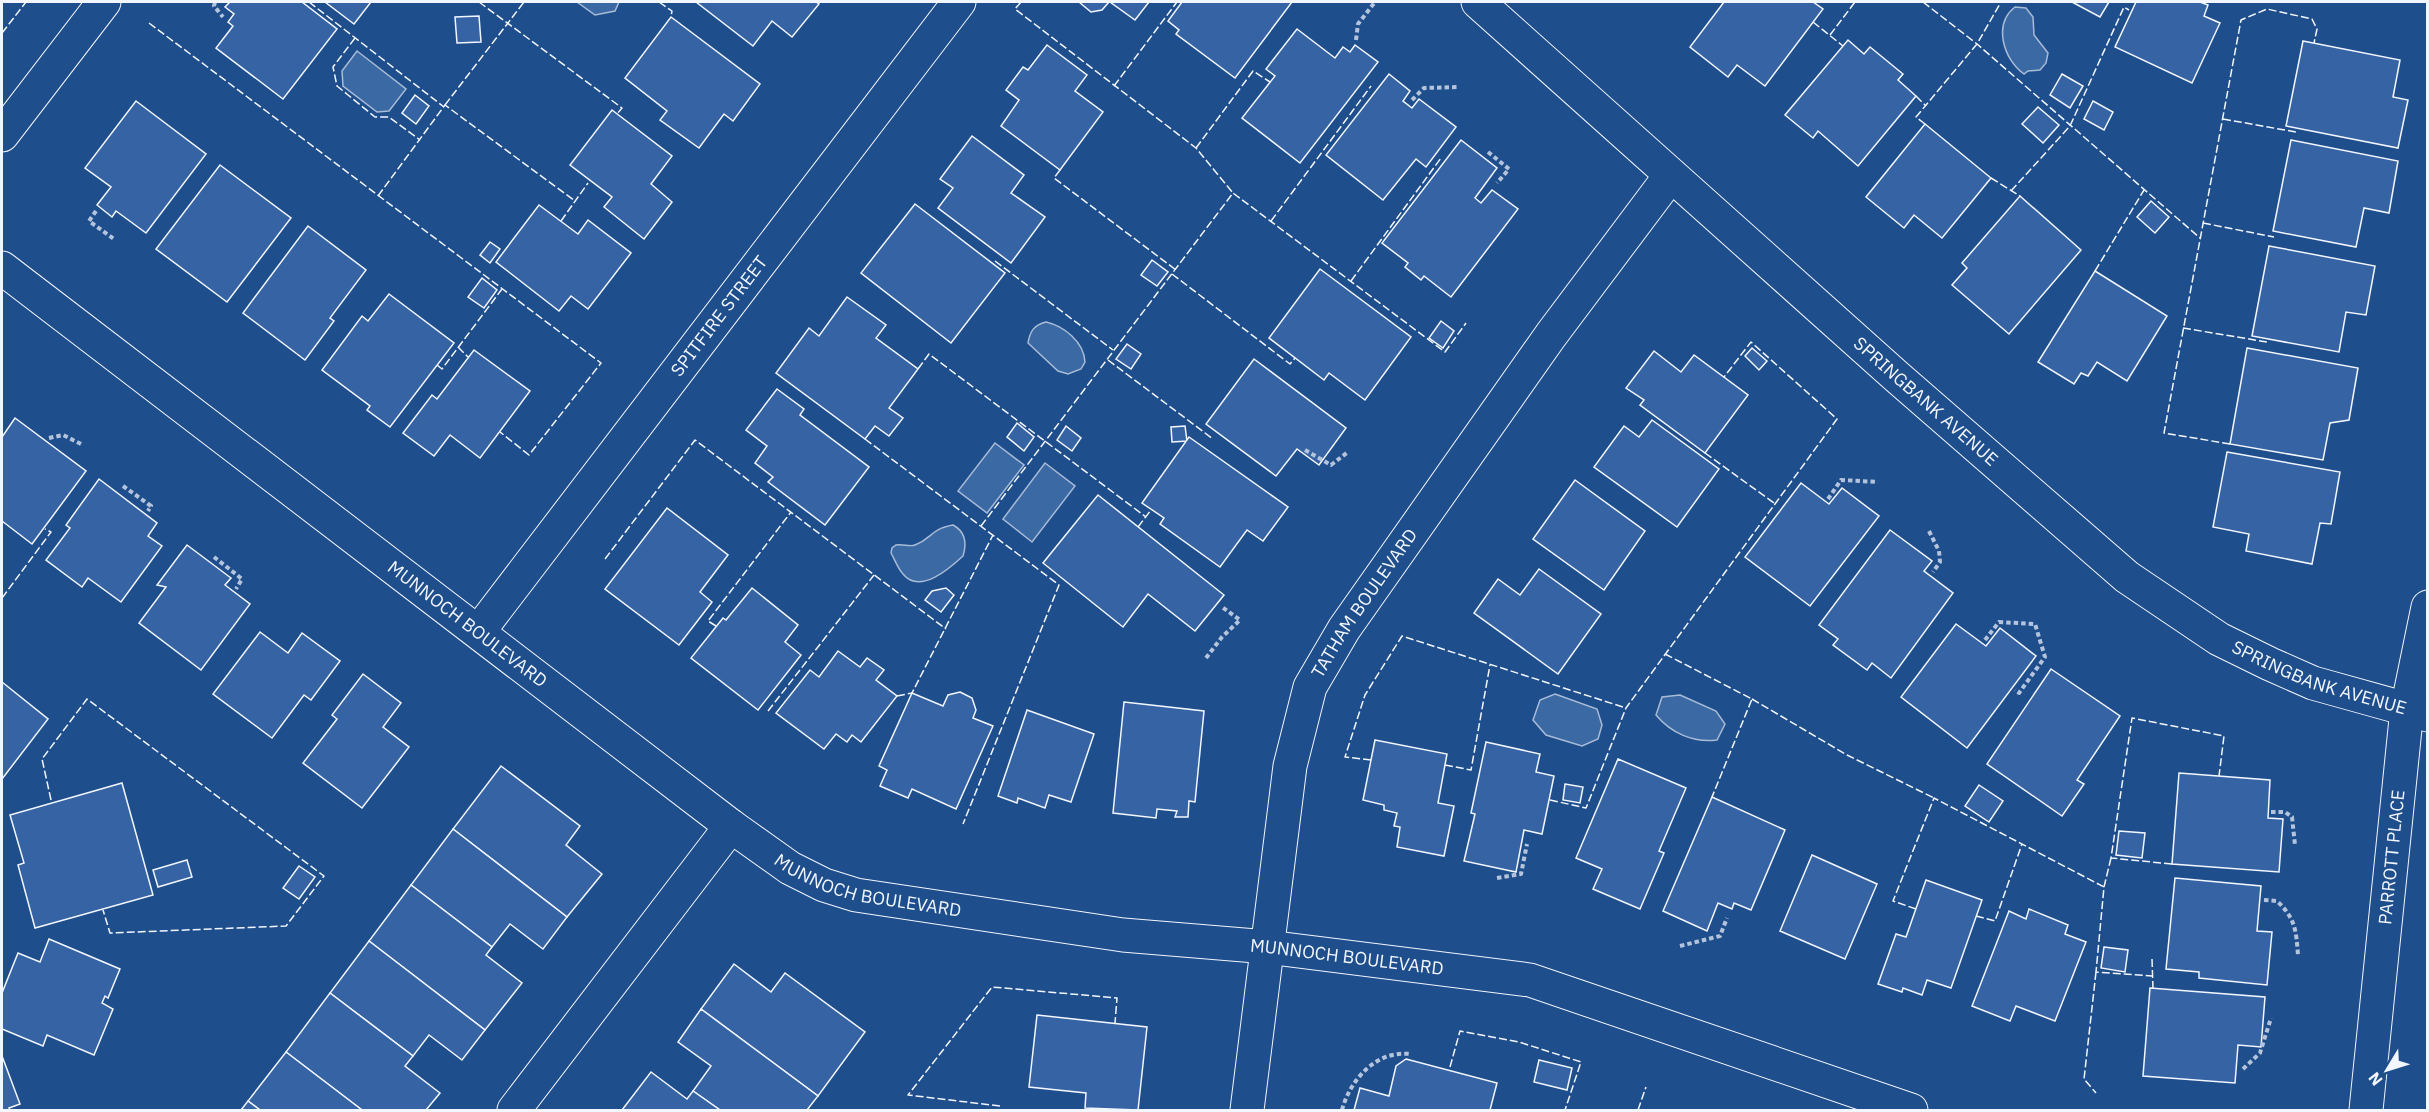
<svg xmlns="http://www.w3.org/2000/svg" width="2429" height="1112" font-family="'IBM Plex Sans',sans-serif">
	<rect width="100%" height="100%" fill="#1f4e8c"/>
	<g fill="#3b69a3" stroke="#a8bbd7" stroke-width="1.5">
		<polygon points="577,2 619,2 615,11 595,15"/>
		<path d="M2015,7L2026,8L2033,17L2034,35L2048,53L2046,63L2040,70L2028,71L2024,74C2003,59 1993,24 2015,7Z"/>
		<polygon points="357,51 406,89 389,111 377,112 343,86 342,71"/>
		<path d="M1046,322C1064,326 1084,342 1085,362L1081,369L1068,374L1058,371L1028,343C1030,331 1034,325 1046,322Z"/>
		<polygon points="995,443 1024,465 987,513 958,491"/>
		<polygon points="1045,463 1075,486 1032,542 1003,519"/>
		<path d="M953,525C966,532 967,543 963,556C950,568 920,595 903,574C898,569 895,560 891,553L892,548L896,545C903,544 910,547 915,545C933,538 930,529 953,525Z"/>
		<polygon points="1555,694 1597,709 1602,725 1598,739 1582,746 1546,735 1533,720 1540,700"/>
		<path d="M1680,695L1716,711L1725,724L1717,740C1693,743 1671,733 1656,715L1662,697Z"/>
	</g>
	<g fill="#3563a3" stroke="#f2f6ff" stroke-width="1.5">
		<polygon points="230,2 302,2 337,29 283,99 216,48 233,26 228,22 234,14 225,7"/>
		<polygon points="325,2 371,2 354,24"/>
		<polygon points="696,2 816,2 819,4 792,37 772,21 753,46"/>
		<polygon points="1079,2 1109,2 1102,10 1091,12"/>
		<polygon points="1110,2 1149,2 1135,20"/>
		<polygon points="1182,2 1292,2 1235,78 1176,34 1179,30 1168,21"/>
		<polygon points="1724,2 1813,2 1823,9 1765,86 1737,65 1728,77 1690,47"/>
		<polygon points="2072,2 2109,2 2100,17"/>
		<polygon points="2136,2 2200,2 2208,5 2204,16 2220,23 2192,83 2115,47"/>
		<polygon points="479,16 481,42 457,43 455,17"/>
		<polygon points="671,17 760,84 733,121 724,114 699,148 660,120 667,111 625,78"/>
		<polygon points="1297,29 1335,58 1343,47 1350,52 1355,45 1378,62 1300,163 1242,118 1275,76 1266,69"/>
		<polygon points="1848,40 1864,54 1870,47 1903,74 1898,80 1916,96 1858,166 1818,131 1813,138 1785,115"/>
		<polygon points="2303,41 2400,60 2393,97 2408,100 2398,148 2286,126"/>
		<polygon points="1047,45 1087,75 1075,91 1103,112 1060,170 1001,126 1019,100 1006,90 1023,67 1028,70"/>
		<polygon points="1389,74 1410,91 1403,101 1412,108 1419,99 1456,127 1426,167 1416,159 1383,200 1326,155"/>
		<polygon points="2062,74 2083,86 2070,108 2050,95"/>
		<polygon points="415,95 429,106 416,124 402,113"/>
		<polygon points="136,101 206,154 146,233 116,211 112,217 97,205 111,187 85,168"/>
		<polygon points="2093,101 2113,112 2104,130 2084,119"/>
		<polygon points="2038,107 2059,125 2043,143 2022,124"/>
		<polygon points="612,110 672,156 651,184 672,202 644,239 604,207 612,197 570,165"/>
		<polygon points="1925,124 1991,178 1942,238 1914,215 1904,228 1866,197"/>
		<polygon points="972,136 1024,175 1011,193 1045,217 1011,263 938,208 953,188 940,179"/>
		<polygon points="1461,140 1497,168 1475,198 1481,203 1492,190 1518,209 1451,297 1424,276 1421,280 1405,267 1408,263 1382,243"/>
		<polygon points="2291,140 2398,161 2389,213 2364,208 2356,247 2273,231"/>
		<polygon points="220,165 291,218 227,302 156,249"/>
		<polygon points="2020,196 2081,250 2009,334 1952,285 1967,268 1962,263"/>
		<polygon points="2151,201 2169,217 2155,233 2137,217"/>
		<polygon points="915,204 1005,273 951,343 861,273"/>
		<polygon points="539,205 578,234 588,220 631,253 588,309 571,296 559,311 496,262"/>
		<polygon points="308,226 366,270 330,318 334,321 305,360 243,313"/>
		<polygon points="490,242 500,249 490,263 480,255"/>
		<polygon points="2269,246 2375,266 2366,315 2346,312 2339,352 2252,336"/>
		<polygon points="1152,260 1168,272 1157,286 1141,275"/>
		<polygon points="1320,269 1411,337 1365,400 1329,373 1324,380 1269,338"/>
		<polygon points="2095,271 2167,316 2127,381 2097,362 2088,376 2081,373 2074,384 2038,362"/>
		<polygon points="482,278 497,290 484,308 468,297"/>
		<polygon points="389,294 454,343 390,427 367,410 370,406 322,370 362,316 368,321"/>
		<polygon points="847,297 886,325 876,338 918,369 889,408 903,418 889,436 875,426 865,439 776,373 809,328 819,336"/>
		<polygon points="1441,321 1454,331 1443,348 1429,338"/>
		<polygon points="1127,344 1141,354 1131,369 1116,359"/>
		<polygon points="1752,348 1767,361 1759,370 1745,356"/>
		<polygon points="2247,348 2358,368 2349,420 2330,423 2323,460 2230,444"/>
		<polygon points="474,350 530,391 480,458 450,435 434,456 403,433 432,395 437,399"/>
		<polygon points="1654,351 1681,372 1694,355 1748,395 1705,453 1640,405 1644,400 1626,388"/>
		<polygon points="1254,359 1346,428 1319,465 1297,449 1276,476 1206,424"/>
		<polygon points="777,389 804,409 800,415 869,467 825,525 768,482 773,477 755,463 767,446 746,430"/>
		<polygon points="15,418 86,471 32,544 2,521 2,437"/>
		<polygon points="1652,420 1719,469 1677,527 1594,467 1624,426 1639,437"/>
		<polygon points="1017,423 1034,437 1024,451 1007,437"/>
		<polygon points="1066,426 1081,438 1072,451 1057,440"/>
		<polygon points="1185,426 1187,441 1172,442 1171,427"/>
		<polygon points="1189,437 1288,507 1263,541 1247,530 1220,567 1160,524 1164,518 1142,503"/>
		<polygon points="2227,452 2340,472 2331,524 2320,523 2312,564 2246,551 2249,534 2213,527"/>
		<polygon points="99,479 157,523 148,536 162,546 121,602 88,578 82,587 46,560 70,528 66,525"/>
		<polygon points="1575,480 1645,531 1604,590 1533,539"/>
		<polygon points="1801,483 1829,504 1842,488 1879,516 1810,606 1745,557"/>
		<polygon points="1098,495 1224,595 1195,631 1148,594 1123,627 1043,563"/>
		<polygon points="667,508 728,555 700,592 712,602 679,645 605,589"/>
		<polygon points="1890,530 1932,561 1924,571 1953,593 1891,678 1872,663 1867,670 1833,645 1838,639 1819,625"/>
		<polygon points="187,545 231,578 225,585 250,604 201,670 139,623 166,587 157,585"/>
		<polygon points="1539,569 1601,614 1558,674 1474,613 1498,579 1520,595"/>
		<polygon points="752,588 798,625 785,642 801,655 758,710 691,658 723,618 726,620"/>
		<polygon points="946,588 954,595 941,612 925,600 932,591"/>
		<polygon points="1956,624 1986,646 2000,628 2036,656 1967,748 1901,697"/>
		<polygon points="260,632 288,653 302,633 340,661 311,700 304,695 272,738 213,694"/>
		<polygon points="838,651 860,667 867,658 884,670 876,680 897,696 861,742 852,735 847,742 836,734 824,749 776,713 810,670 819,677"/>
		<polygon points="2051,669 2120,716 2077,780 2084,784 2062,816 1987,764"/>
		<polygon points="363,674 401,703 383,727 409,747 362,808 303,763 337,719 332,715"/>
		<polygon points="2,682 48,719 2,779"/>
		<polygon points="960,692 972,698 976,710 973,718 993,726 956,809 912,789 908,798 880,786 887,770 879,766 912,693 943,706 948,695"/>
		<polygon points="1124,702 1204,711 1195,802 1189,801 1188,817 1175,817 1177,811 1157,809 1156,818 1113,813"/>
		<polygon points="1027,710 1094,734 1071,802 1049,795 1045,808 1018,798 1017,803 998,796"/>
		<polygon points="1375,740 1447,754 1438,803 1454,806 1444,856 1397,847 1400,827 1394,826 1397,813 1384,810 1384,805 1363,800"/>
		<polygon points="1486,742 1540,754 1536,772 1554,776 1542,834 1524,830 1516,872 1464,861 1475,814 1471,813"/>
		<polygon points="1618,759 1686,788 1659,851 1664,853 1640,909 1593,889 1602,869 1576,858"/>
		<polygon points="501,766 580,826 566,845 602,874 567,917 453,829"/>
		<polygon points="2179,773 2270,780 2268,818 2283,819 2279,872 2172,864"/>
		<polygon points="122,783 153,895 35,928 18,865 24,863 10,815"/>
		<polygon points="1565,784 1583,787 1580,803 1563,800"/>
		<polygon points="1979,785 2003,801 1989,822 1965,806"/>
		<polygon points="1712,797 1785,830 1751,910 1734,903 1732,909 1718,903 1707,931 1663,911"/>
		<polygon points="453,829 567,917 543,949 510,924 492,947 411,885"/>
		<polygon points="2119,831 2145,833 2142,858 2116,855"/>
		<polygon points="1812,855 1877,884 1845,959 1780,931"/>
		<polygon points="187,860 192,877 158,887 153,870"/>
		<polygon points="299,866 315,877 299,899 283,888"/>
		<polygon points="2175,878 2261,886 2257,931 2272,932 2267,985 2199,978 2199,972 2166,969"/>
		<polygon points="1926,880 1982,900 1951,988 1927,980 1922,995 1903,988 1902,992 1878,984 1896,934 1906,937"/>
		<polygon points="411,885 492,947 486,955 522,983 485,1030 369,941"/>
		<polygon points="2029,909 2068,925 2065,934 2086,942 2055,1021 2016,1006 2010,1021 1972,1006 2009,911 2026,919"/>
		<polygon points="49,939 120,969 108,998 105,996 102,1003 113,1009 94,1055 47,1035 43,1046 2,1029 2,993 18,953 40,962"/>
		<polygon points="369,941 485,1030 462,1060 429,1035 413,1056 330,993"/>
		<polygon points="2104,947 2128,950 2125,972 2101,968"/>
		<polygon points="734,964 771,992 785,973 865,1032 818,1096 701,1009"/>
		<polygon points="2150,988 2265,997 2261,1047 2238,1045 2235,1083 2143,1076"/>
		<polygon points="330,993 413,1056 405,1066 440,1093 426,1110 362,1110 286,1052"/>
		<polygon points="701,1009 818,1096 807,1110 720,1110 693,1091 711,1066 678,1042"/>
		<polygon points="1037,1015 1147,1027 1138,1110 1085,1108 1086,1093 1029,1087"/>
		<polygon points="286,1052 362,1110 260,1110 248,1101"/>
		<polygon points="2,1056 20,1104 9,1108 10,1110 2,1110"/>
		<polygon points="1406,1059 1497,1083 1490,1110 1354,1110 1360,1088 1389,1096 1396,1066"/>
		<polygon points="1539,1060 1572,1068 1567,1090 1534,1082"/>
		<polygon points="651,1072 687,1099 693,1091 720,1110 622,1110"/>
		<polygon points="248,1101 260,1110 241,1110"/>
	</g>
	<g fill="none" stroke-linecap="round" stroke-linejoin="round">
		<g stroke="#f2f6ff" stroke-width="35">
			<g id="minor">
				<path id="s1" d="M1478,2L1896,376L2127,577L2219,639L2270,664L2313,683L2428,715"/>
				<polyline points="2,135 104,2"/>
				<path id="s2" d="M2,268L731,826L790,868L824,885L856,895L1123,935L1268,947L1530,980L1911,1110"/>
				<path id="s3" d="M479,631L959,2"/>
				<polyline points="514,1110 731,826"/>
				<path id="s4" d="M1247,1110L1290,766L1310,687L1344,629L1551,335L1671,175"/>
				<path id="s5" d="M2366,1110L2407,709L2428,607"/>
			</g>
		</g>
		<g stroke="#b3c4dc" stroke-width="4" stroke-dasharray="4.5 3" stroke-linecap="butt">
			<polyline points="215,2 214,6 223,17"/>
			<polyline points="1356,40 1358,24 1375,2"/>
			<polyline points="1412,100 1424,88 1459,87"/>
			<polyline points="1488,152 1509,169 1497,183"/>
			<polyline points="96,211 89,221 114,239"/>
			<polyline points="49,438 63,435 81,444"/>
			<polyline points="1305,450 1331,465 1348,452"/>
			<polyline points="123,486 151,506 148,511"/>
			<polyline points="1828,499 1841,480 1878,482"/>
			<polyline points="1929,531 1939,551 1940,562 1933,572"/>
			<polyline points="214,557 242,579 236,589"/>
			<polyline points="1985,640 1999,622 2035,624 2045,657 2019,693 2015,690"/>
			<polyline points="1206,658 1222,637 1240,620 1222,607"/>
			<polyline points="2271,812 2285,812 2292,817 2295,845"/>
			<polyline points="1497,878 1521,874 1527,844"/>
			<path d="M2264,900L2277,901C2296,919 2296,931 2298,955"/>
			<polyline points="1680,946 1720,936 1727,918"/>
			<polyline points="2243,1069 2260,1053 2271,1018"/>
			<path d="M1342,1110C1350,1080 1376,1050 1410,1054"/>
		</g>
		<use href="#minor" stroke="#1f4e8c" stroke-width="33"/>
		<g stroke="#f2f6ff" stroke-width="1.5" stroke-dasharray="8 3" stroke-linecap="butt">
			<polyline points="309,2 444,107"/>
			<polyline points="479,2 622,108 617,114"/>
			<polyline points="659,2 672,11 671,17"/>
			<polyline points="1021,2 1015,9 1196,148 1233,193"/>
			<polyline points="1923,2 1977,44 2200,238"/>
			<polyline points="1813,22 1843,46"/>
			<polyline points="149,23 601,363 529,455 500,432"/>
			<polyline points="2,33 26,2"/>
			<polyline points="1830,35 1855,2"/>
			<polyline points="355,38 333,67 337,86 375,117 389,117 420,140"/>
			<polyline points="1114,86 1177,2"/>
			<polyline points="1916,96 1926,106"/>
			<polyline points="445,105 524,2"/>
			<polyline points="2223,119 2296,132"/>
			<polyline points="1925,124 1916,117 1977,44 2001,2"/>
			<polyline points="1196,148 1253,71 1270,82"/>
			<polyline points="1060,170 1054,178 1176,270"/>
			<polyline points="1991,178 2020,196"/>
			<polyline points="2011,191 2070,126 2124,7 2129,10"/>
			<polyline points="378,196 445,105 575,201"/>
			<polyline points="561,221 588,183"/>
			<polyline points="1271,221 1371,86"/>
			<polyline points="2203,223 2274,237"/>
			<polyline points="995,261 1113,350"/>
			<polyline points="2095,271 2144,190"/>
			<polyline points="1172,274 1290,364 1295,358"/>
			<polyline points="1351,281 1441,158"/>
			<polyline points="2183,328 2267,342"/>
			<polyline points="458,347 468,357"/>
			<polyline points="1108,360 1213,439"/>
			<polyline points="437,365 442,369 502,289"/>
			<polyline points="918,369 929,354 1146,517"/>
			<polyline points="865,439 1059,585 963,824"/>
			<polyline points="2230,444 2164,433 2241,20 2267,9 2312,19 2317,29 2314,43"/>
			<polyline points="1705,453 1774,503"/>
			<polyline points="981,526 1233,193 1445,352 1466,323"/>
			<polyline points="1138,527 1151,510"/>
			<polyline points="605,559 695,440 946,629"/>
			<polyline points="2,598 51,532 45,529"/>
			<polyline points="716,626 708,621 791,512"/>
			<polyline points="1665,654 1752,699 1712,797"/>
			<polyline points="897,696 912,693 993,535"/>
			<polyline points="1752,699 1847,755 1934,798"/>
			<polyline points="768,711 874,575"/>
			<polyline points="1371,760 1345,757 1365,695 1402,636 1626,708"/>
			<polyline points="1445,765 1471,770 1490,665"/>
			<polyline points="51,800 42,759 87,699 324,876 286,926 110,933 103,910"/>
			<polyline points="1550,800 1586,808 1626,708 1837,419 1751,342 1724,377"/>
			<polyline points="2111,858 2104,887 2096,972 2152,976"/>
			<polyline points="2172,864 2111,858 2132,718 2224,736 2219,776"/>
			<polyline points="1916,909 1893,901 1934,798 2104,887"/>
			<polyline points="1976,916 1995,921 2022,844"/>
			<polyline points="2152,959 2153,989"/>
			<polyline points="2096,972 2084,1079 2096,1093"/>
			<polyline points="1450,1067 1460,1031 1519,1042 1581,1062 1565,1110"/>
			<polyline points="1000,1106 908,1095 992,987 1117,998 1115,1023"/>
			<polyline points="1638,1110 1646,1087"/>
		</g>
	</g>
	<g text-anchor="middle" stroke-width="4.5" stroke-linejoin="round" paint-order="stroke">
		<g font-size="18" fill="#f2f6ff" stroke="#1f4e8c">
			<text dy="6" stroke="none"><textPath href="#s3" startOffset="396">SPITFIRE STREET</textPath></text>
			<text dy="6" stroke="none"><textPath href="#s1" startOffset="600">SPRINGBANK AVENUE</textPath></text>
			<text dy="6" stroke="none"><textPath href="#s4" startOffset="528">TATHAM BOULEVARD</textPath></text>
			<text dy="6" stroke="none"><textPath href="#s2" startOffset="586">MUNNOCH BOULEVARD</textPath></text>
			<text dy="6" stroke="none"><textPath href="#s1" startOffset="1086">SPRINGBANK AVENUE</textPath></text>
			<text dy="6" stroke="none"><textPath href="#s5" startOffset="254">PARROTT PLACE</textPath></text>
			<text dy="6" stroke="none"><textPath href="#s2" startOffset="1071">MUNNOCH BOULEVARD</textPath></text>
			<text dy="6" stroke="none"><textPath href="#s2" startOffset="1557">MUNNOCH BOULEVARD</textPath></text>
		</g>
	</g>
	<rect width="2429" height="1112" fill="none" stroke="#f2f6ff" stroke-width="6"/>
	<g transform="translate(2387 1070) rotate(232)" stroke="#1f4e8c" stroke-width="4.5" paint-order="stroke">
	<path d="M0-4.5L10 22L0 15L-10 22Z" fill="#f2f6ff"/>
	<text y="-9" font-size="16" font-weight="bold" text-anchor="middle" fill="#f2f6ff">N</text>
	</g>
</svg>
